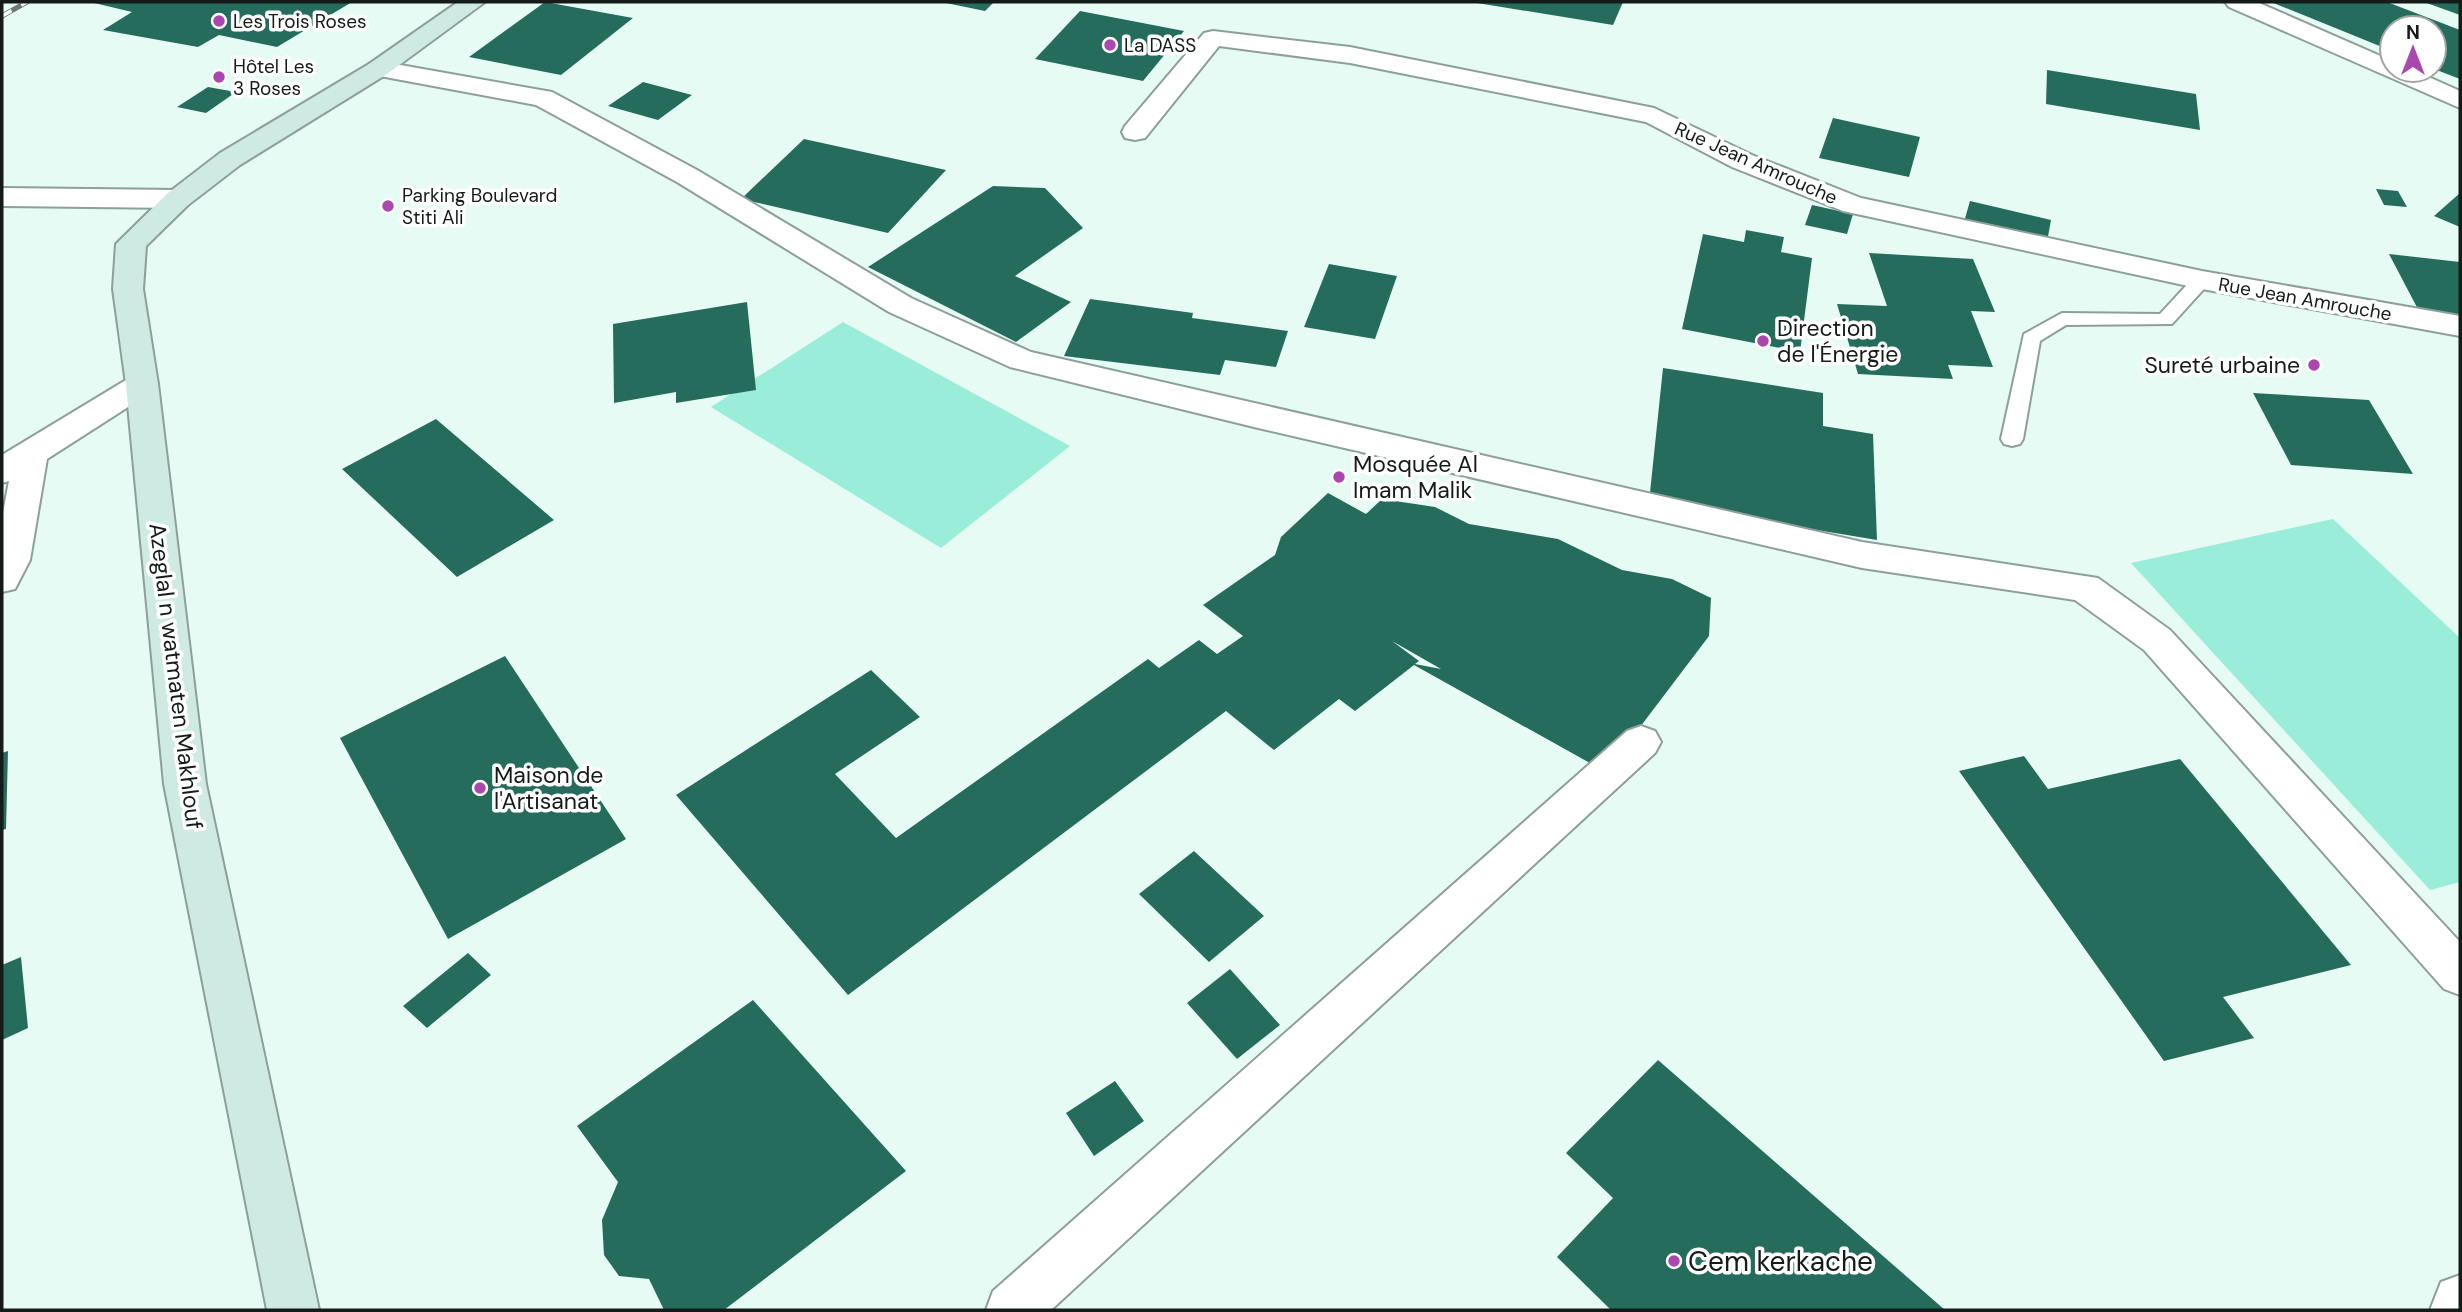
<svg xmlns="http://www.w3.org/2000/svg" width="2462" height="1312" viewBox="0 0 2462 1312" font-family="'DM Sans',sans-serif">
<rect width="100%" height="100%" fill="#e7fbf5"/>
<path fill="#9aedd8" d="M843,322L1070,446L941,548L711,407Z
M2333,519L2460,638V882L2430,890L2131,563Z"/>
<path fill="#266c5d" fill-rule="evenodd" d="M90,2H352L277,47L219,35L198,47L103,30L132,12Z
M545,2L633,18L561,75L469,57Z
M941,2H994L985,11Z
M1471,2H1623L1613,25Z
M2271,2H2387L2460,30V79L2434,69V28H2392V51Z
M2424,2H2460V15Z
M1080,11L1184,31L1143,81L1035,59Z
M2047,70L2196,94L2200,130L2046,104Z
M643,82L692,95L658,120L608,106Z
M208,87L236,92L206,113L177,107Z
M1833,118L1920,137L1909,177L1819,158Z
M804,139L946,170L888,233L741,199Z
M993,186L1045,188L1083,228L1015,276L1071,302L1016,342L868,267Z
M2376,189L2398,191L2407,207L2384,205Z
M2460,193V227L2434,216Z
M1970,201L2051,220L2047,242L1964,222Z
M1812,205L1853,214L1847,234L1805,225Z
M1746,230L1784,237L1781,252L1812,258L1800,352L1682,329L1703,234L1744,242Z
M1869,253L1973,259L1995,312L1971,311L1993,367L1948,365L1953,379L1858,374L1837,304L1887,306Z
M2389,254L2460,262V319L2421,315Z
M1329,264L1397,276L1375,339L1304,327Z
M1090,299L1193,313L1192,318L1288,331L1276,367L1225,360L1220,375L1064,356Z
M747,302L756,390L676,403V392L614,403L613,324Z
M1663,368L1823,393V426L1873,434L1877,540L1649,502Z
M2253,393L2369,400L2413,474L2291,465Z
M436,419L554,520L457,577L342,469Z
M1328,493L1366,514L1382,499L1435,507L1469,524L1558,539L1622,570L1672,579L1711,598L1709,636L1606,772L1414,665L1355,711L1339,699L1274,750L1226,711L848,995L676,795L871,670L920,717L835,774L896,838L1148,659L1159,668L1199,640L1217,654L1243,636L1203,605L1275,555L1281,537ZM1392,641L1441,669L1415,664L1419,661Z
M505,656L626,839L448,939L340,738Z
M8,751L6,829L2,830V753Z
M2024,756L2048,789L2180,759L2351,965L2223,997L2254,1038L2164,1061L1959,771Z
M1194,851L1264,916L1209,962L1139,894Z
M468,953L491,975L427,1028L403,1006Z
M21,957L28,1028L2,1040V965Z
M1230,969L1280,1025L1237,1059L1187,1003Z
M753,1000L906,1171L724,1310H664L649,1279L619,1276L604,1255L602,1220L618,1182L577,1126Z
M1658,1060L1945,1310H1611L1557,1257L1613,1198L1566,1153Z
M1115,1081L1144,1121L1094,1156L1066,1113Z"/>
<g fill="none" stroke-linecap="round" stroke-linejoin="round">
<g stroke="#8d9f9a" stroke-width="4">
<path id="service" d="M2202,274L2212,280L2172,324L2066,325L2040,341L2023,439L2020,444L2012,446L2004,444L2001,439L2024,334L2062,313L2160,314L2195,276Z"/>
</g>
<g stroke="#8d9f9a" stroke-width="4">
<path id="minor" d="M2225,2H2257L2392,61V70H2413L2460,91V108L2229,7Z
M1213,31L1350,47L1654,108L1752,155L1861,198L2202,271L2460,316V336L2202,289L1843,211L1732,167L1646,122L1350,63L1219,46L1145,138L1135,140L1125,138L1122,132L1125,126L1204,33Z
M378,61L552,92L697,170L911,298L1031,352L1862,542L2098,578L2170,630L2460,942V995L2444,989L2144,650L2075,600L1862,568L1254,427L1010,367L889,312L677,182L536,105L369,74L365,69L369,64Z
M2,188L178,190L188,193L192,199L188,205L178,208L2,206Z
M142,374L153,377L158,384L153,391L47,459L30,560L15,589L2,592V518L9,481L2,483V455L131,377Z
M1641,726L1655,731L1661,742L1655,753L1051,1310H986L993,1291L1627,731Z
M2460,1275V1310H2430L2441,1282Z"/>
</g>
<g stroke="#8d9f9a" stroke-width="4">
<path id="secondary" d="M458,2H485L387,74L240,165L188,205L146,246L143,289L158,384L206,784L319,1310H267L164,784L126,384L113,289L116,244L168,193L220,153L369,64Z"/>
</g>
<use href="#service" fill="#fff" fill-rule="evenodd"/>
<use href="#minor" fill="#fff" fill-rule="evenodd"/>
<use href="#secondary" fill="#cfe9e3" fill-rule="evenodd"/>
<g stroke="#6c7875" stroke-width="5">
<path id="rail" d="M2,16L27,2"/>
</g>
<use href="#rail" stroke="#fff" stroke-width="3.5" stroke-dasharray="11" stroke-linecap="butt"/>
</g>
<g fill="#ab48ae" stroke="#fff" stroke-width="2.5">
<circle cx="219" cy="21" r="7"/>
<circle cx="1110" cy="45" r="7"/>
<circle cx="219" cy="77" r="7"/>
<circle cx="388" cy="206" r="7"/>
<circle cx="1763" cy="341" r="7"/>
<circle cx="2314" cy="365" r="7"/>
<circle cx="1339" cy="477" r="7"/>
<circle cx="480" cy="788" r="7"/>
<circle cx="1674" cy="1261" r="7"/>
</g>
<g text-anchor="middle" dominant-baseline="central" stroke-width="7" stroke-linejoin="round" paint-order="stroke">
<g font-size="19" fill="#141b19" stroke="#fff" text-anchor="start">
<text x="233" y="21">Les Trois Roses</text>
<text x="1124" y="45">La DASS</text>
<text x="233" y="66">Hôtel Les<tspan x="233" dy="22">3 Roses</tspan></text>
<text x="402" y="195">Parking Boulevard<tspan x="402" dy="22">Stiti Ali</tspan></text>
</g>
<g font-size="19" fill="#141b19" stroke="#fff">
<text transform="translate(1756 163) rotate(24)">Rue Jean Amrouche</text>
<text transform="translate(2305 299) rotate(10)">Rue Jean Amrouche</text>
</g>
<g font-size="23" fill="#141b19" stroke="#fff" text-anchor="start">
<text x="1777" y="328">Direction<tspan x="1777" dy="26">de l'Énergie</tspan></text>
<text x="2300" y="365" text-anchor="end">Sureté urbaine</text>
<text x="1353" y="464">Mosquée Al<tspan x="1353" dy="26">Imam Malik</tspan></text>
<text x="494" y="775">Maison de<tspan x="494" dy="26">l'Artisanat</tspan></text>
</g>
<g font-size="23" fill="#141b19" stroke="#fff">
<text transform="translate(176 676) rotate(83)">Azeglal n watmaten Makhlouf</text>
</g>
<g font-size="28" fill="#141b19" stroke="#fff" text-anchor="start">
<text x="1688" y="1261">Cem kerkache</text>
</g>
</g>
<rect width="2462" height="1312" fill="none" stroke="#141b19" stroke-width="7"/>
<g transform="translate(2413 49)"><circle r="33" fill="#ffffff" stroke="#a1a4a3" stroke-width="2"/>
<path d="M0-5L12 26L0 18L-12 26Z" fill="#ab48ae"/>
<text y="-10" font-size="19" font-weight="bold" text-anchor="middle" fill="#141b19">N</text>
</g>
</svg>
